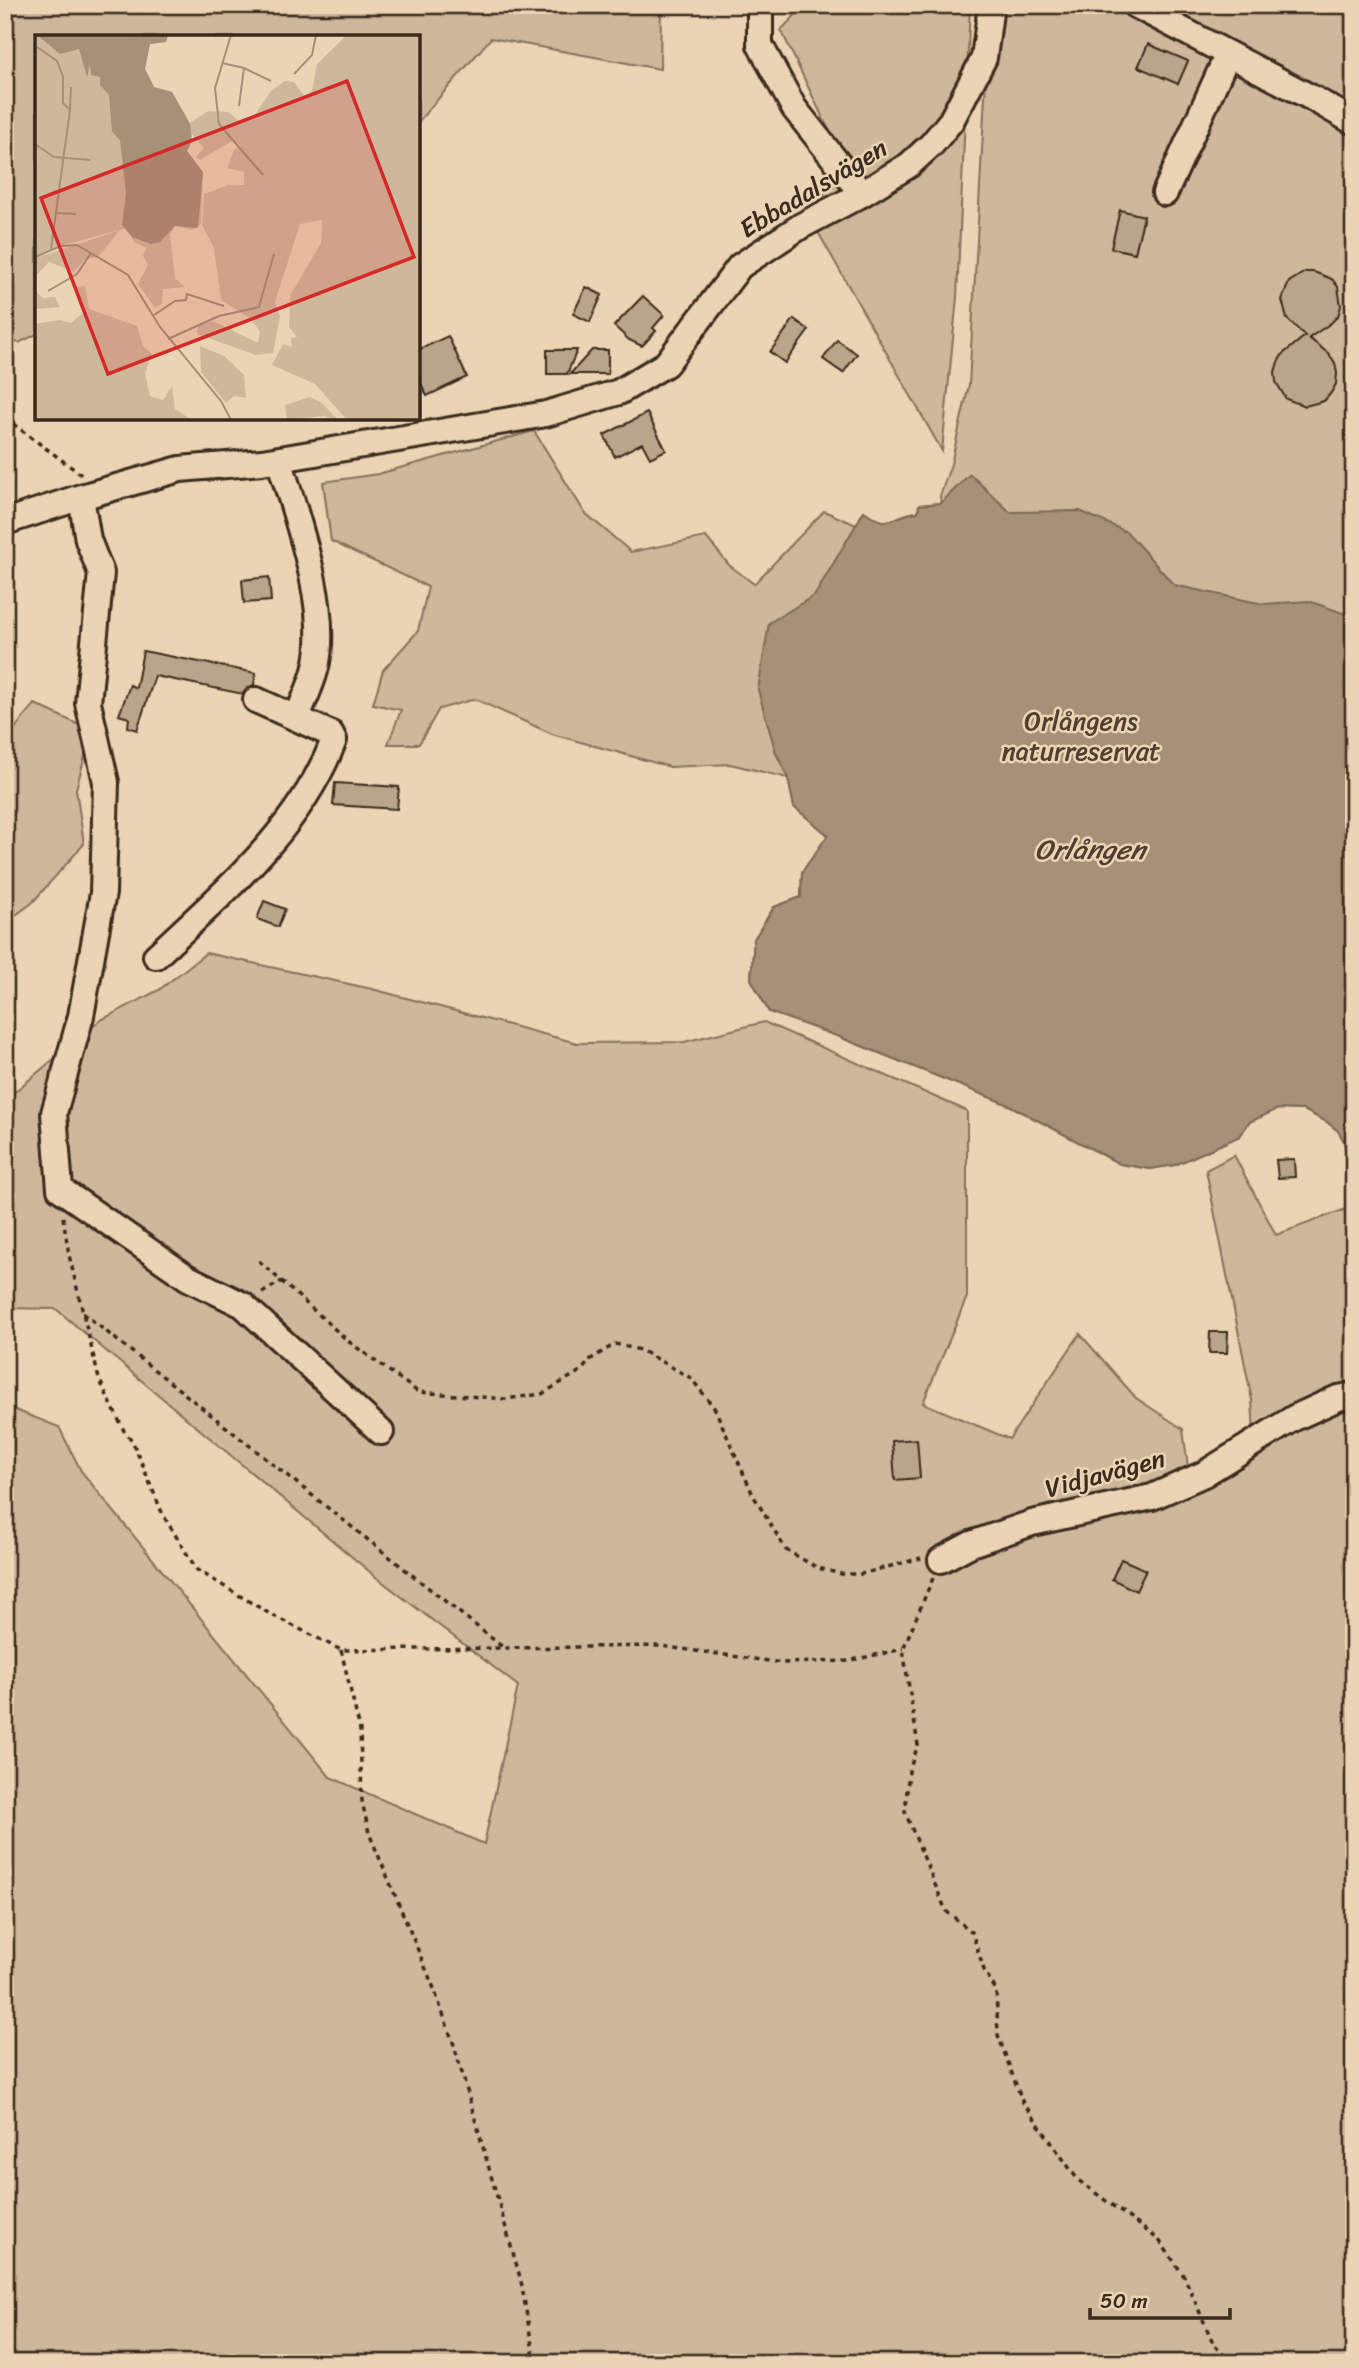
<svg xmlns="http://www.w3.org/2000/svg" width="1359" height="2368" viewBox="0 0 1359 2368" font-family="Sriracha,sans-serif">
<rect width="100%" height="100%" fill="#ead4b3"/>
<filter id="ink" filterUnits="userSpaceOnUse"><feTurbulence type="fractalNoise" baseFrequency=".0143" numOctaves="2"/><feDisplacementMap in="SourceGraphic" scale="14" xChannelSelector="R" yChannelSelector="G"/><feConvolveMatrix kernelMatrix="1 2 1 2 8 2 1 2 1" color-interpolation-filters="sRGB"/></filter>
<g filter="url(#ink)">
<path fill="#ceb89b" stroke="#84715c" stroke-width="2" d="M5,5H661L660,69L491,38L418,122V37H37V334L19,343L5,338Z
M805,5H970L957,297L942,451L818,232L833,139L781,30Z
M990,5H1354V1165L1348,1161L1344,1141L1338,1131L1327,1122L1304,1110L1278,1109L1249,1122L1240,1136L1175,1165L1150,1169L1120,1164L1009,1105L837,1036L769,1012L751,979L754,939L774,907L801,897L802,872L828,835L794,807L788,778L730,764L670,767L552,734L475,699L439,709L419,744H388L401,710L373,704L383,670L418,631L428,587L331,541L323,482L378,474L534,431L585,513L631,552L706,537L729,565L754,584L824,511L856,525L864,511C892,532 891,514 918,512L919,505L941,503L940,496L951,464L969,385Z
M35,704L92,731L76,789L84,844L32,903L5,923V740Z
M206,953L372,989L577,1043L684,1042L764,1022L967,1111V1297L923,1403L1009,1439L1080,1334L1136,1398L1183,1429L1191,1490L1255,1454L1252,1400L1206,1170L1234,1155L1276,1235L1354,1206V2363H5V1406L59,1427L81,1471L330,1777L484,1844L518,1686L376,1577L56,1309L5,1308V1100L99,1021L159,990Z"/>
<path fill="#a69178" stroke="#7b6854" stroke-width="2" d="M970,474L1010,512L1080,511L1127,532L1174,585L1263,604L1309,601L1354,617V1165L1348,1161L1344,1141L1338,1131L1327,1122L1304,1110L1278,1109L1249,1122L1240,1136L1175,1165L1150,1169L1120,1164L1009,1105L837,1036L769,1012L751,979L754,939L774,907L801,897L802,872L828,835L794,807L788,778L776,753L758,690L769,623L815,595L864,511C892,532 891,515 918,512L919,505L941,503Z"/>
<path fill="#b9a589" stroke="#3b2a1e" stroke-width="2" d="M1148,44L1188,61L1178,84L1138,67Z
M1120,210L1144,216L1135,253L1111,248Z
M1305,272H1314L1332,279L1338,287L1341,306L1338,316L1331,323L1309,338L1329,354L1335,363L1337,373L1336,384L1331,393L1324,401L1305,406L1286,399L1276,382L1275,372L1278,362L1283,354L1305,336L1287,319L1282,300L1289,282Z
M586,287L602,295L590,322L573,314Z
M643,296L664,315L653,328L656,331L642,346L629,340L614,326Z
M794,319L809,330L785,363L770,352Z
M448,336L467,377L427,396L418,377V350Z
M837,340L857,354L843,373L823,359Z
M547,350H577L567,374H547Z
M592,350H608V374H570Z
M647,413L666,450L650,458L642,443L615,457L604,435Z
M269,577L271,601L244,603L242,580Z
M143,651L256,673L254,685L247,688L243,694L155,676L137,730L128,727L129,718L119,715L130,685L136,688Z
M335,783L399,787L397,809L333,805Z
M264,901L285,909L278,927L257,919Z
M1294,1159L1295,1177L1278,1178L1276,1160Z
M1210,1332H1228L1227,1353H1209Z
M917,1439L920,1478L895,1480L892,1441Z
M1121,1559L1146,1570L1136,1591L1112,1579Z"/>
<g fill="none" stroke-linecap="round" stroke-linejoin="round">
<g stroke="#3b2a1e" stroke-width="30">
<path id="minor" d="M760,5V45L794,108L862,194
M1135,5L1314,99L1354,122
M1165,193L1228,54
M81,497L88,540L101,573L88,703L106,782L103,893L81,1016L54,1113L60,1189L188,1278L243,1305L381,1432
M5,522L81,497L180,469L262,462L546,414L619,392L666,364L740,266L801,226L862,194L909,165L932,144L951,121L984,58L991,5
M256,700L296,718
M156,956C224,892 300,829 334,740L331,734L296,718C304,701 312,684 316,667C330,608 296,517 279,459
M941,1560L971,1544L1032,1523L1152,1497L1204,1474L1294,1418L1338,1398L1354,1395"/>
</g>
<path stroke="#3b2a1e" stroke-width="3.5" stroke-dasharray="5 5" stroke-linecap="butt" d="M5,418L82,475
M63,1217L69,1255L99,1379L125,1433L132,1440L163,1515L197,1570L270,1614L341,1650L660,1646L783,1663L848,1661L903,1649
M259,1261L348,1341L418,1392L506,1399L542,1394L582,1370L591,1359L615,1344L640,1350L691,1378L715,1409L753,1495L786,1550L818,1568L841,1574H861L921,1558
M262,1293L282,1281
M83,1313L504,1648
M933,1578L903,1649L918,1745L909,1771L905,1812L946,1911L972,1932L984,1970L996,1990L998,2035L1022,2101L1078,2180L1159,2240L1184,2276L1214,2345L1232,2363
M341,1650L360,1730L362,1801L369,1833L433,1986L454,2045L521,2281L535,2363"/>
<use href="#minor" stroke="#ead4b3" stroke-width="24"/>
</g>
</g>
<g text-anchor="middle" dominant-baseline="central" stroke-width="5" stroke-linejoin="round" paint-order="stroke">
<g font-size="26" fill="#3b2a1e" stroke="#ead4b3">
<text transform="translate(813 188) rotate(-31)">Ebbadalsvägen</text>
<text transform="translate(1105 1473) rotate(-15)">Vidjavägen</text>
</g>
<g font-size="26" fill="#513f31" stroke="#ead4b3">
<text x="1081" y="721">Orlångens<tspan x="1081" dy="30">naturreservat</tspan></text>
</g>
<g font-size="28" font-style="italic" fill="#503f30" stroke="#ead4b3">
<text x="1090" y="849">Orlången</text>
</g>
</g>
<g transform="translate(35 35)">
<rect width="385" height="385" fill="#ead4b3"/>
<path d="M0,0H133L131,7L115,9L110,34L119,52L137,57L155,88L173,76L193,77L203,85L219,81L236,56L250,46L259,47L270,62L277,56L282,29L312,0H385V385H312L280,349L237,330L248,309L257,312L256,303L262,302L254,292L255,261L286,208L287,185L265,189L240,267L245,282L238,318L221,320L162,299L163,291L178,286L223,308L225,297L216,284L186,265L179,213L167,190L169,159L193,150H209V137L192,133L199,115L206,111L199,105L165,125L161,122L169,113L157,99L152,116L168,137L166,189L157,195L140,191L135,199L140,243L150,252L128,254L127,269L120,273L103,249L113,230L108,221L111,213L99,207L92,193L25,211L4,222L85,195L63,222L50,224L39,237L14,227L0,242ZM50,250L54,274L102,291L108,311L117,319L110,338L115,361L128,365L137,351L140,374L157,385H0V289L24,285L36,288L48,278L39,254ZM0,256L8,263L20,262L25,272L0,274ZM165,311L189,321L209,340L211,363L199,361L191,368L166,337ZM275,362L287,368L303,385L288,381L252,385L250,370Z" fill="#ceb89b"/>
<path d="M2,0H133L131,7L115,9L110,34L119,52L137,57L155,89L157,106L152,116L168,137L163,193L140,191L125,207L116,209L97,202L87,190L91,158L85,105L77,97L74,60L65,50V42L56,40L55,30L52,42L44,14L25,19Z" fill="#a69178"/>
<path fill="none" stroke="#a49077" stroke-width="2" d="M196,0L180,53L184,89L228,140M2,12L22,26L28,42V68L35,75L16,214M187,28L209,33L204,71M209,33L236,46M259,39L277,20L281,0M35,74L36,52M0,109L19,122L55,125M20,178L41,179M0,222L26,211L42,210L93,240L125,292L186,366L196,385M13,256L42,239L56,218M119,280L140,266L151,265L152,259L189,271M133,304L184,281L224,272L239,219"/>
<path fill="#d62828" fill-opacity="0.15" stroke="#d62828" stroke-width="3.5" d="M312,46L379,222L73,339L6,163Z"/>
<rect width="385" height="385" fill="none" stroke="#3b2a1e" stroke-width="3.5"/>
</g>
<rect width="1359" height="2368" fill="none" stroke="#ead4b3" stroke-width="28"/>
<rect x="14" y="14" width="1331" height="2340" fill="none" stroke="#3b2a1e" stroke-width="2.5" filter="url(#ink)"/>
<path d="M1090 2308v10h140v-10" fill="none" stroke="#3b2a1e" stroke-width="3.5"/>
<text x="1100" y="2308" font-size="21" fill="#3b2a1e" stroke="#ead4b3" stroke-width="5" paint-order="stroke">50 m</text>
</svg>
